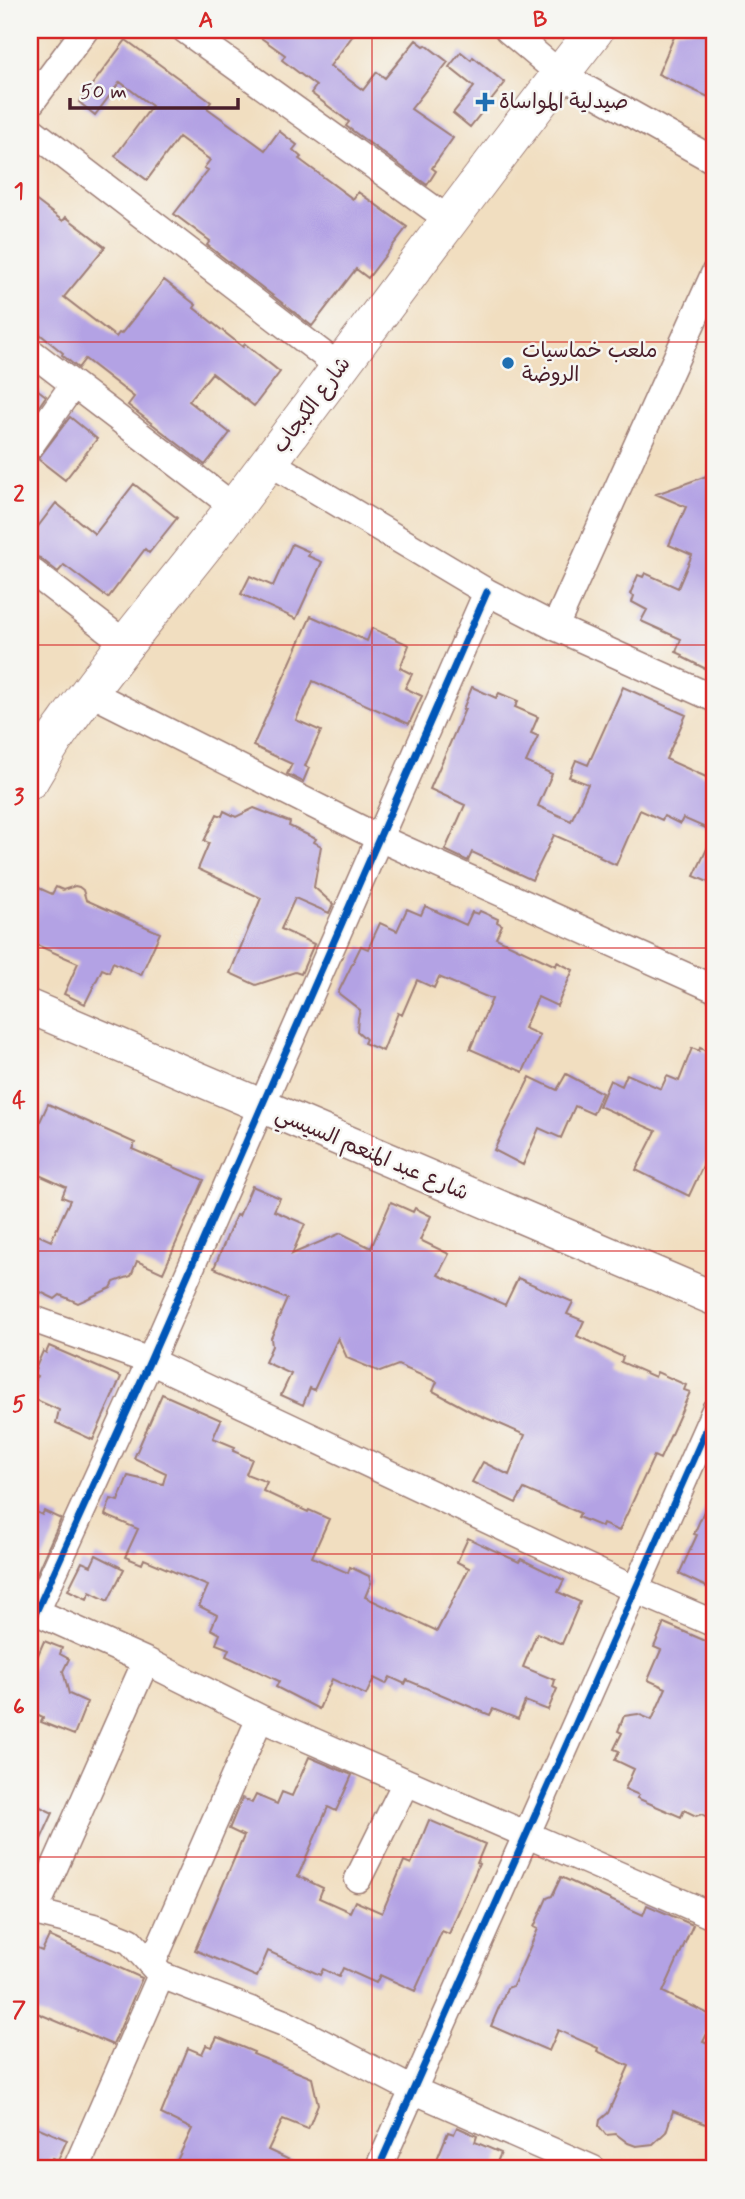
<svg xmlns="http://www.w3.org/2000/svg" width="745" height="2199" viewBox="0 0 745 2199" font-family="Mynerve,'Playpen Sans Arabic',sans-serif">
<rect width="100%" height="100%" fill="#f6f6f2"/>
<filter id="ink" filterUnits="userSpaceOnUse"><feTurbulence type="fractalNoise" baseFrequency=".0143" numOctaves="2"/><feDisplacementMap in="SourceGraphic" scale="14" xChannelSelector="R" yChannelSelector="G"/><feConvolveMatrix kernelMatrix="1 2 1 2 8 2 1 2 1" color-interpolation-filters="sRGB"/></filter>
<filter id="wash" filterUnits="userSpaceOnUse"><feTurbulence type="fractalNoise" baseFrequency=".00686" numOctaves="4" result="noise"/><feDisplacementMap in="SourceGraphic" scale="28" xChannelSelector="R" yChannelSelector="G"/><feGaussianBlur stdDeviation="1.57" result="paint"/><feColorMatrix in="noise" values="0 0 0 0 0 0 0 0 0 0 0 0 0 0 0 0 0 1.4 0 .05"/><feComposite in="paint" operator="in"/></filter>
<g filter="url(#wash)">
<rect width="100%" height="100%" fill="#f1dec0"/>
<g id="blocks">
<path fill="#b3a2e4" d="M250,30H357L330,66L363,90L377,72L385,78L416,40L424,46L426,45L448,62L411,109L453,138L432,168L436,171L427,185L346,126L349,122L311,93L316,86L282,60L285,55Z
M677,30H715V100L658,74Z
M126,40L211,102L207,108L265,150L279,131L297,145L293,150L301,157L299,159L353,199L358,192L407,227L368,278L356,269L312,326L207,245L210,241L174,214L208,170L204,168L210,160L179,137L147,180L115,156L152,106L120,82L95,115L79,102Z
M461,52L471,60L473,57L505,83L470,127L453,113L474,87L449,67Z
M30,196L63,221L66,217L105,247L64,297L116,337L119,333L121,334L164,280L196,305L194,308L243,347L245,344L280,372L254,406L212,373L189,401L230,433L205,465L128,405L134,397L85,359L78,368L62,355L63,353L30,326Z
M30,384L46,396L30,419Z
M70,417L97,439L65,480L38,459Z
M715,473V647L706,669L682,657L683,655L676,652L681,639L641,621L647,610L632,602L634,596L630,594L638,575L643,577L645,573L678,588L692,555L669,545L686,507L656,494Z
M134,484L177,518L149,553L145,549L108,598L64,565L58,572L40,558L30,555V537L56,503L95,534Z
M292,544L310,552L308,556L322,562L296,619L241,594L250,576L273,586Z
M311,616L367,641L372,628L409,645L400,668L412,674L405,688L422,696L409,724L313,681L296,720L321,731L305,766L309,768L303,782L287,774L292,764L253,746Z
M472,687L496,698L499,693L518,701L515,707L538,717L531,733L538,736L526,762L552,774L538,806L571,821L588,784L569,777L576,760L588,765L623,687L686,715L666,759L715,781V885L694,876L715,832L683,818L680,824L664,816L662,820L640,810L616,865L599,857L600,855L554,835L532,880L472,852L468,861L445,850L465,805L430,789L465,709H463Z
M254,808L290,822L289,826L316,839L314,842L321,846L314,887L333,904L329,913L295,898L281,929L314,944L301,974L295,972L256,985L230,973L261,898L198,869L209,843L204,841L217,814L222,816L224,811L236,817Z
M30,884L52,894L56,887L63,890L75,886L79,887L83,890L86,900L160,933L141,975L113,962L109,972L102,969L85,1004L64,994L78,963L30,942Z
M425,906L466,925L472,912L478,914L480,911L498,919L497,922L502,925L496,938L556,966L557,962L573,970L557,1006L538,997L524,1028L540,1035L523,1072L470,1049L492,999L439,977L434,988L417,980L402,1015L398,1013L383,1051L364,1043L366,1039L357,1031L358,1018L360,1010L338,993L361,946L368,949L380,923L397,931L407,909L421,915Z
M692,1048L699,1051L700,1048L715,1055V1140L689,1196L636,1170L656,1131L599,1106L610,1080L622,1086L627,1074L661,1089L667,1076L679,1081Z
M566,1074L602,1093L593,1114L575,1106L561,1138L539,1128L523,1165L494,1150L530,1077L557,1090Z
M48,1104L135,1143L132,1149L204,1180L163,1273L137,1261L131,1276L114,1282L111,1288L78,1303L60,1295L55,1299L30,1287V1236L36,1239L38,1235L51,1241L70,1200L62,1197L66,1187L30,1171V1125L37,1128Z
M252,1186L280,1198L274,1211L305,1224L292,1254L341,1233L371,1248L391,1202L413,1212L415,1208L431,1216L420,1240L449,1254L438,1275L505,1305L518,1278L573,1302L567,1314L584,1321L577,1336L623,1357L621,1362L655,1377L657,1372L686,1385L684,1390L690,1392L660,1459L654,1456L619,1531L603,1524L602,1527L578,1517L580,1513L524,1489L516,1503L472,1482L483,1462L509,1475L525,1435L470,1411L433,1391L437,1382L398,1365L380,1372L347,1358L338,1338L314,1390L310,1388L303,1405L281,1395L291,1374L265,1362L272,1346L271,1338L277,1325L276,1324L287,1299L214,1268L236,1215L239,1216Z
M49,1346L121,1377L93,1440L56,1423L59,1410L30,1397V1391L37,1376L33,1374L43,1351L46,1353Z
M162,1394L221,1420L213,1438L235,1447L233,1451L252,1459L246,1474L267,1482L263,1491L308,1512L309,1510L329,1519L312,1557L348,1573L350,1567L369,1576L371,1583L365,1597L437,1631L469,1568L457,1562L468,1538L519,1562L521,1559L564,1580L558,1592L580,1602L562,1644L537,1633L523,1667L555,1680L553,1687L557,1689L548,1710L525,1701L518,1719L493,1709L490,1715L407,1680L405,1684L390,1677L386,1684L374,1678L366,1695L332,1679L319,1709L276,1687L279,1681L226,1656L229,1649L216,1644L220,1634L211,1629L217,1615L199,1606L208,1586L144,1559L142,1564L125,1557L138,1529L105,1515L111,1499L118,1501L128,1476L163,1484L166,1473L134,1458Z
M715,1486V1591L679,1574L697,1535L694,1534Z
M30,1509L42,1515L44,1511L61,1519L30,1588Z
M96,1555L124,1569L108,1601L90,1592L87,1599L68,1590L82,1562L91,1566Z
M664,1623L715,1645V1821L702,1814L696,1816L684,1810L681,1817L637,1798L639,1795L625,1789L634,1769L615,1760L619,1751L614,1749L622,1733L618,1731L624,1716L638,1714L652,1720L666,1688L648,1680L661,1650L654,1647Z
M44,1641L62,1648L60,1654L69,1659L63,1671L69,1694L87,1702L74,1735L41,1722L43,1718L30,1712V1673Z
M309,1757L352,1775L336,1811L328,1807L298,1876L323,1888L319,1898L350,1912L355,1901L382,1913L404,1861L411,1864L429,1820L485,1844L477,1863L479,1864L449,1934L442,1931L415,1991L380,1975L376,1983L343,1968L339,1977L323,1969L320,1975L268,1951L257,1977L195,1950L244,1836L229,1829L242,1798L252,1803L256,1795L277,1804L282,1792L292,1796Z
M30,1802L53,1813L30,1863Z
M561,1877L643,1915L647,1905L693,1925L663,1992L715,2017L703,2042L715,2047V2123L710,2121L708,2125L673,2111L666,2132L653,2144L636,2146L628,2143L616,2134L606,2135L599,2126L600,2120L608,2113L629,2066L597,2051L598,2048L558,2030L549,2051L491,2026L507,1988L513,1986L538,1929L534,1927L547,1898L552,1896Z
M49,1936L142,1978L113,2045L30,2010V1946L42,1951Z
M217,2037L254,2052L253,2054L312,2078L318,2104L308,2129L283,2119L268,2150L309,2169H173L192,2129L161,2114L188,2048L202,2054L206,2045L212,2047Z
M30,2124L67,2140L58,2160L52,2158L47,2169H30Z
M457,2127L477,2136L475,2142L501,2153L494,2169H433L448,2132L454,2134Z"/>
</g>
</g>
<g filter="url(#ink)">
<use href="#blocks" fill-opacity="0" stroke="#9e7e76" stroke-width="2"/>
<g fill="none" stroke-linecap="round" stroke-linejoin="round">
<g stroke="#9e7e76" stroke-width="29">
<path id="minor" d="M185,30L449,220
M508,30L560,74L715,161
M30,104L85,30
M30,129L341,368
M30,351L234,507
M30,446L73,385
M269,462L487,592L555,627L715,699
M30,570L126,644
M555,627L715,272
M89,692L379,838L715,989
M30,1318L150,1361L636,1590L715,1624
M30,1609L146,1661L260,1718L715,1917
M36,1612L150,1361L487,592
M358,1879L406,1782
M30,1911L98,1928L130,1941L161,1975L284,2023L413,2090L593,2169
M34,1913L146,1661
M152,1964L260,1718
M76,2169L161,1975
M378,2169L715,1410"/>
</g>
<g stroke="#9e7e76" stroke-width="36">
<path id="tertiary" d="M30,1007L715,1299"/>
</g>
<g stroke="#9e7e76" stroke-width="39">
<path id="secondary" d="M30,780C41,762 51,743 64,726C120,646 185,573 243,496C361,340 475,183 595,30"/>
</g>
<use href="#minor" stroke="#fff" stroke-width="26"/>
<use href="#tertiary" stroke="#fff" stroke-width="33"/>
<use href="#secondary" stroke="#fff" stroke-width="37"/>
<g stroke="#f6f6f2" stroke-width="11">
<path id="cycleway" d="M36,1612L150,1361L487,592
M378,2169L715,1410"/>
</g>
<use href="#cycleway" stroke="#0057b8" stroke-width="7"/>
</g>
</g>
<path fill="none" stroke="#d62828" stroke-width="2" stroke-opacity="0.55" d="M372,30V2169M30,342H715M30,645H715M30,948H715M30,1251H715M30,1554H715M30,1857H715"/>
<g fill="#1f6fb2" stroke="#f6f6f2" stroke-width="2.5">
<path d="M481.5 91.5h7v7h7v7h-7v7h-7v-7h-7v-7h7z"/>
<circle cx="508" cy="363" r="7"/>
</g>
<g text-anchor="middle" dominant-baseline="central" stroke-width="5" stroke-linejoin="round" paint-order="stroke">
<g font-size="21" fill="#4a1f2b" stroke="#f6f6f2" text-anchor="start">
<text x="499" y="102">صيدلية المواساة</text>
<text x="522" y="351">ملعب خماسيات<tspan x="522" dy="24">الروضة</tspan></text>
</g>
<g font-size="21" fill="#4a1f2b" stroke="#f6f6f2">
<text transform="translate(312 405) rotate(-53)">شارع الكبجاب</text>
<text transform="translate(372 1154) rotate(23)">شارع عبد المنعم السيسي</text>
</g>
</g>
<rect width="745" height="2199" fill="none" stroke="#f6f6f2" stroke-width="77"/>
<path d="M70 98v10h168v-10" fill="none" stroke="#4a1f2b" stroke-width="3.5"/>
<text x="80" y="98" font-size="21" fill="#4a1f2b" stroke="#f6f6f2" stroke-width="5" paint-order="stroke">50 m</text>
<rect x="38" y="38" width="668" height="2122" fill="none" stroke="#d62828" stroke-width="2.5"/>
<g font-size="23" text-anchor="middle" font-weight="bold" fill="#d62828">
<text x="206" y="27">A</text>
<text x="540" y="27">B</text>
<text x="19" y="198">1</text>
<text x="19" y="501">2</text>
<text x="19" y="804">3</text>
<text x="19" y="1107">4</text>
<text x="19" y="1411">5</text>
<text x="19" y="1714">6</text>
<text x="19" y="2017">7</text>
</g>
</svg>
